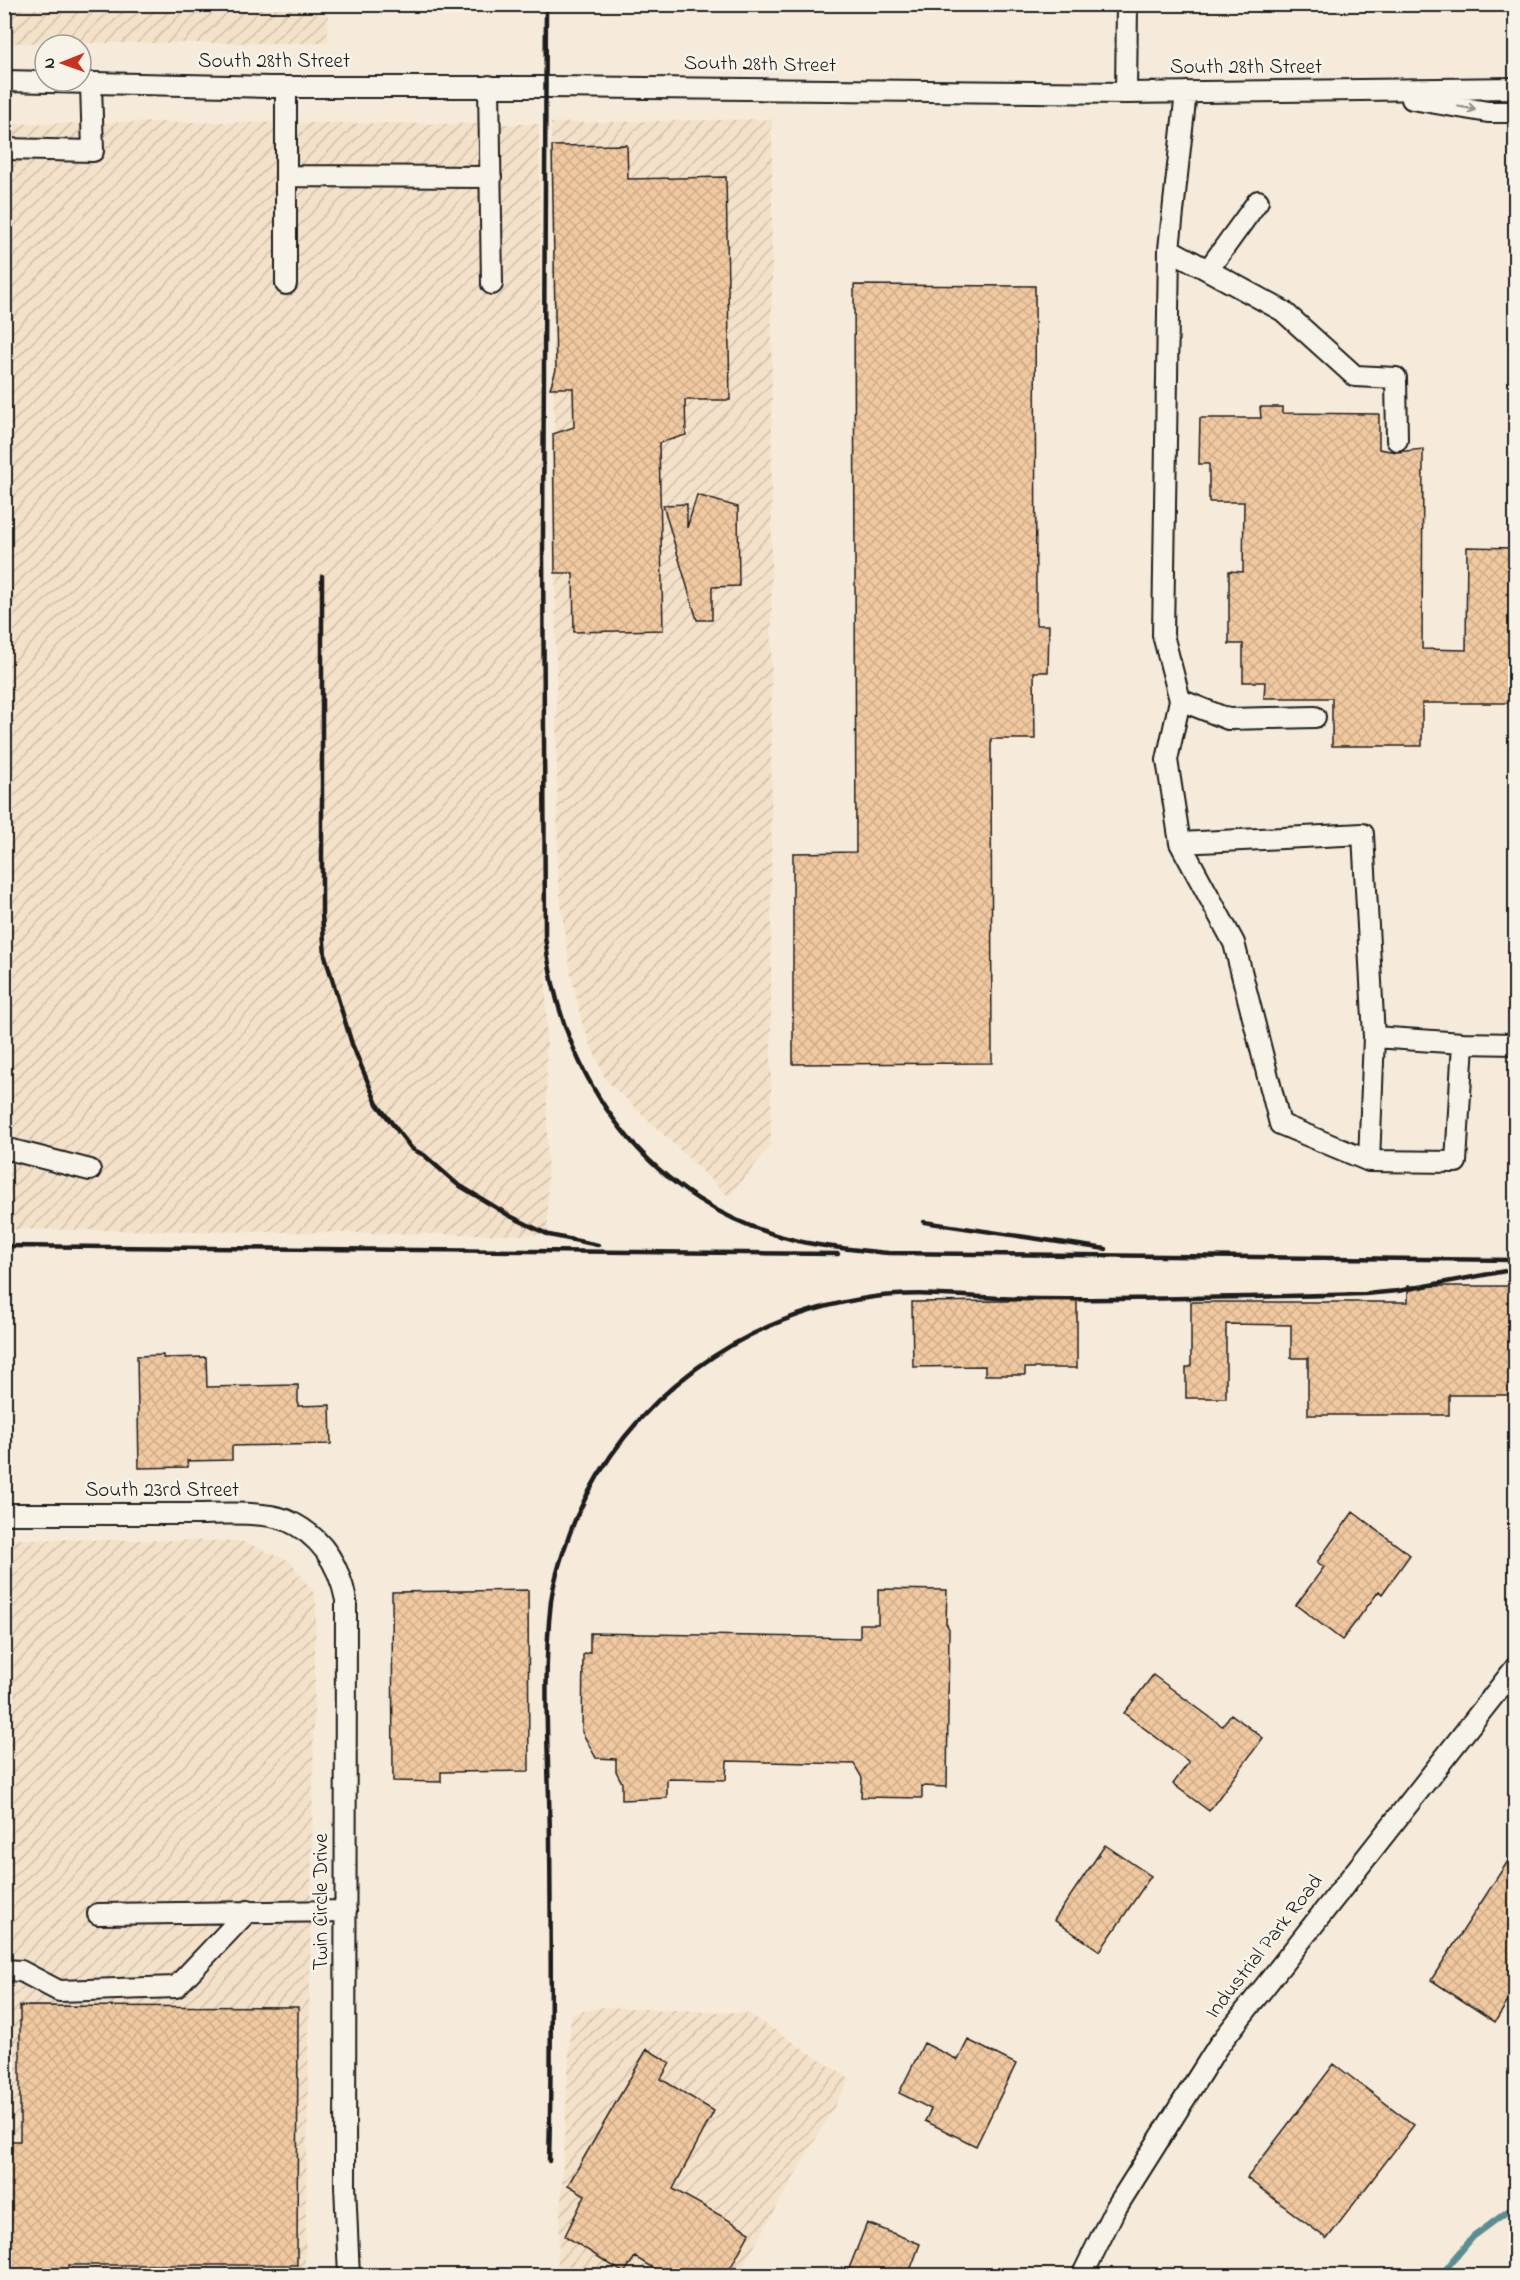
<svg xmlns="http://www.w3.org/2000/svg" width="1520" height="2280" viewBox="0 0 1520 2280" font-family="'Indie Flower',sans-serif">
<defs>
<pattern id="industrial-furrows" width="10" height="10" patternUnits="userSpaceOnUse" patternTransform="scale(1.5)"><rect width="10" height="10" fill="#f4e1c9"/><path d="M-1 1l2-2M0 10L10 0M9 11l2-2" fill="none" stroke="#d1c0ac"/></pattern>
<pattern id="building-cross-hatch" width="8" height="8" patternUnits="userSpaceOnUse" patternTransform="scale(1.5)"><rect width="8" height="8" fill="#f1c9a1"/><path d="M0 0l8 8M0 8l8-8" fill="none" stroke="#ceac8a"/></pattern>
</defs>
<rect width="100%" height="100%" fill="#f6ebda"/>
<filter id="ink" filterUnits="userSpaceOnUse"><feTurbulence type="fractalNoise" baseFrequency=".0167" numOctaves="2"/><feDisplacementMap in="SourceGraphic" scale="12" xChannelSelector="R" yChannelSelector="G"/><feConvolveMatrix kernelMatrix="1 2 1 2 8 2 1 2 1" color-interpolation-filters="sRGB"/></filter>
<g filter="url(#ink)">
<path fill="url(#industrial-furrows)" d="M5,4L328,5V43H5Z
M772,119L771,1145L729,1197L605,1079L582,1023L569,964L558,880L551,123Z
M159,122L539,124L548,1235L5,1229L4,124Z
M5,1539L241,1541L290,1561L316,1596L305,2275L5,2276Z
M603,2007L748,2013L850,2079L738,2275L557,2276L571,2014Z"/>
<g fill="none" stroke-linecap="round" stroke-linejoin="round">
<path stroke="#5c8d92" stroke-width="6" d="M1440,2276L1473,2237L1516,2205"/>
</g>
<path fill="url(#building-cross-hatch)" stroke="#1c1c1c" stroke-width="1.5" d="M627,145L628,179L726,177L730,400H685L686,435L659,443L663,630L574,632L573,573H555L553,434L574,427L573,388H550L556,370L552,146Z
M854,285L1035,286L1036,625H1049L1048,672H1034L1035,739H991L992,1063L793,1064V853L856,852Z
M1260,407H1282V413L1379,414V449L1397,452L1423,449L1422,649L1466,650L1467,547L1515,548V703H1422V746H1332V698H1264L1265,682H1243V644H1229V571L1243,572L1244,502H1209V464H1199L1200,418H1261Z
M697,495L738,507L739,586L712,587V620H697L663,505L687,504V528Z
M1408,1286H1515V1395H1449V1415H1308V1358H1291V1325L1226,1324V1398H1186V1367H1191V1302H1408Z
M1077,1300V1368H1025V1375H985V1366L913,1367L912,1302Z
M163,1355V1358L206,1357L207,1387L298,1385V1406L330,1405L331,1444L232,1446V1460L187,1461L188,1467L139,1468L137,1356Z
M1353,1512L1410,1555L1382,1594L1379,1591L1342,1640L1296,1605L1324,1567L1317,1562Z
M878,1589L947,1590L946,1623L949,1629L947,1787L922,1786V1798L861,1797L862,1778L854,1764L727,1761L726,1780L667,1779V1798L622,1800V1783L616,1771V1759L596,1758L582,1732L583,1655L590,1652V1633L860,1638V1624H878Z
M528,1590L529,1771L441,1772V1782L393,1781L392,1592Z
M1153,1675L1222,1726L1231,1714L1263,1738L1209,1811L1173,1784L1189,1762L1124,1713Z
M1105,1845L1151,1876L1100,1951L1054,1920Z
M1515,1850V1990L1495,2022L1431,1980Z
M20,2006L298,2007L297,2265H69V2276H4V2141H20Z
M968,2040L1016,2064L976,2146L925,2121L931,2109L899,2093L924,2043L958,2060Z
M647,2049L670,2063L661,2079L714,2111L673,2189L750,2232L726,2276H666L635,2257L624,2273L565,2236L585,2195L568,2185Z
M1334,2064L1414,2125L1327,2239L1247,2178Z
M867,2223L920,2244L908,2276H846Z"/>
<g fill="none" stroke-linecap="round" stroke-linejoin="round">
<g stroke="#1c1c1c" stroke-width="24">
<path id="minor" d="M4,81L270,87H547L1126,93L1516,88
M489,86L492,284
M1186,92L1169,249L1163,635L1180,700L1228,719L1315,717
M1126,93L1127,4
M1412,99L1488,112H1516
M4,149L93,151L91,84
M286,176L491,177
M1169,249L1283,311L1355,376L1396,378L1397,440
M1208,270L1258,201
M286,284V87
M1180,700L1167,760L1180,843L1234,943L1280,1124L1369,1161L1456,1162L1463,1043L1516,1044
M1180,843L1363,834L1374,1037L1369,1161
M1374,1037L1463,1043
M4,1148L90,1170
M4,1514C68,1514 132,1514 196,1514C221,1514 263,1511 286,1520C321,1535 339,1565 346,1600L345,2185L349,2276
M98,1914L346,1911
M4,1970L21,1971L59,1991L176,1987L248,1911
M1082,2276L1114,2211L1218,2046L1516,1667"/>
</g>
<use href="#minor" stroke="#f7f3e8" stroke-width="20"/>
<path stroke="#1c1c1c" stroke-width="4.5" d="M546,4L543,538L545,936C560,1081 651,1207 798,1241C828,1248 859,1250 889,1253L1516,1260
M322,576V914L325,956L352,1044L377,1104L412,1149L424,1155L457,1184L510,1216L549,1235L598,1245
M924,1222L1106,1249
M4,1246L838,1254
M549,2161C552,2053 551,1946 550,1839C549,1759 542,1680 551,1601C555,1574 565,1545 575,1520C629,1397 742,1315 874,1297C928,1290 981,1299 1035,1299C1145,1300 1255,1297 1365,1294L1398,1291L1516,1269"/>
</g>
<defs><path id="oneway-shaft" d="M-6 0H5M1.5-3L5.5 0L1.5 3" fill="none" stroke-width="1.6" stroke-linecap="round" stroke-linejoin="round" transform="scale(1.5)"/></defs>
<use stroke="#94928c" href="#oneway-shaft" transform="translate(1467 108) rotate(10)"/>
</g>
<g text-anchor="middle" dominant-baseline="central" stroke-width="5" stroke-linejoin="round" paint-order="stroke">
<g font-size="21" fill="#1c1c1c" stroke="#f7f3e8">
<text x="274" y="62">South 28th Street</text>
<text transform="translate(760 65) rotate(1)">South 28th Street</text>
<text x="1246" y="68">South 28th Street</text>
<text x="162" y="1491">South 23rd Street</text>
<text transform="translate(322 1902) rotate(-90)">Twin Circle Drive</text>
<text transform="translate(1265 1947) rotate(-52)">Industrial Park Road</text>
</g>
</g>
<rect width="1520" height="2280" fill="none" stroke="#f7f3e8" stroke-width="24"/>
<rect x="12" y="12" width="1496" height="2256" fill="none" stroke="#1c1c1c" stroke-width="2" filter="url(#ink)"/>
<g transform="translate(63 63) rotate(269)"><circle r="28" fill="#f7f3e8" stroke="#9f9d96" stroke-width="1.5"/>
<path d="M0-4.5L10 22L0 15L-10 22Z" fill="#c8321e"/>
<text y="-9" font-size="16" font-weight="bold" text-anchor="middle" fill="#1c1c1c">N</text>
</g>
</svg>
